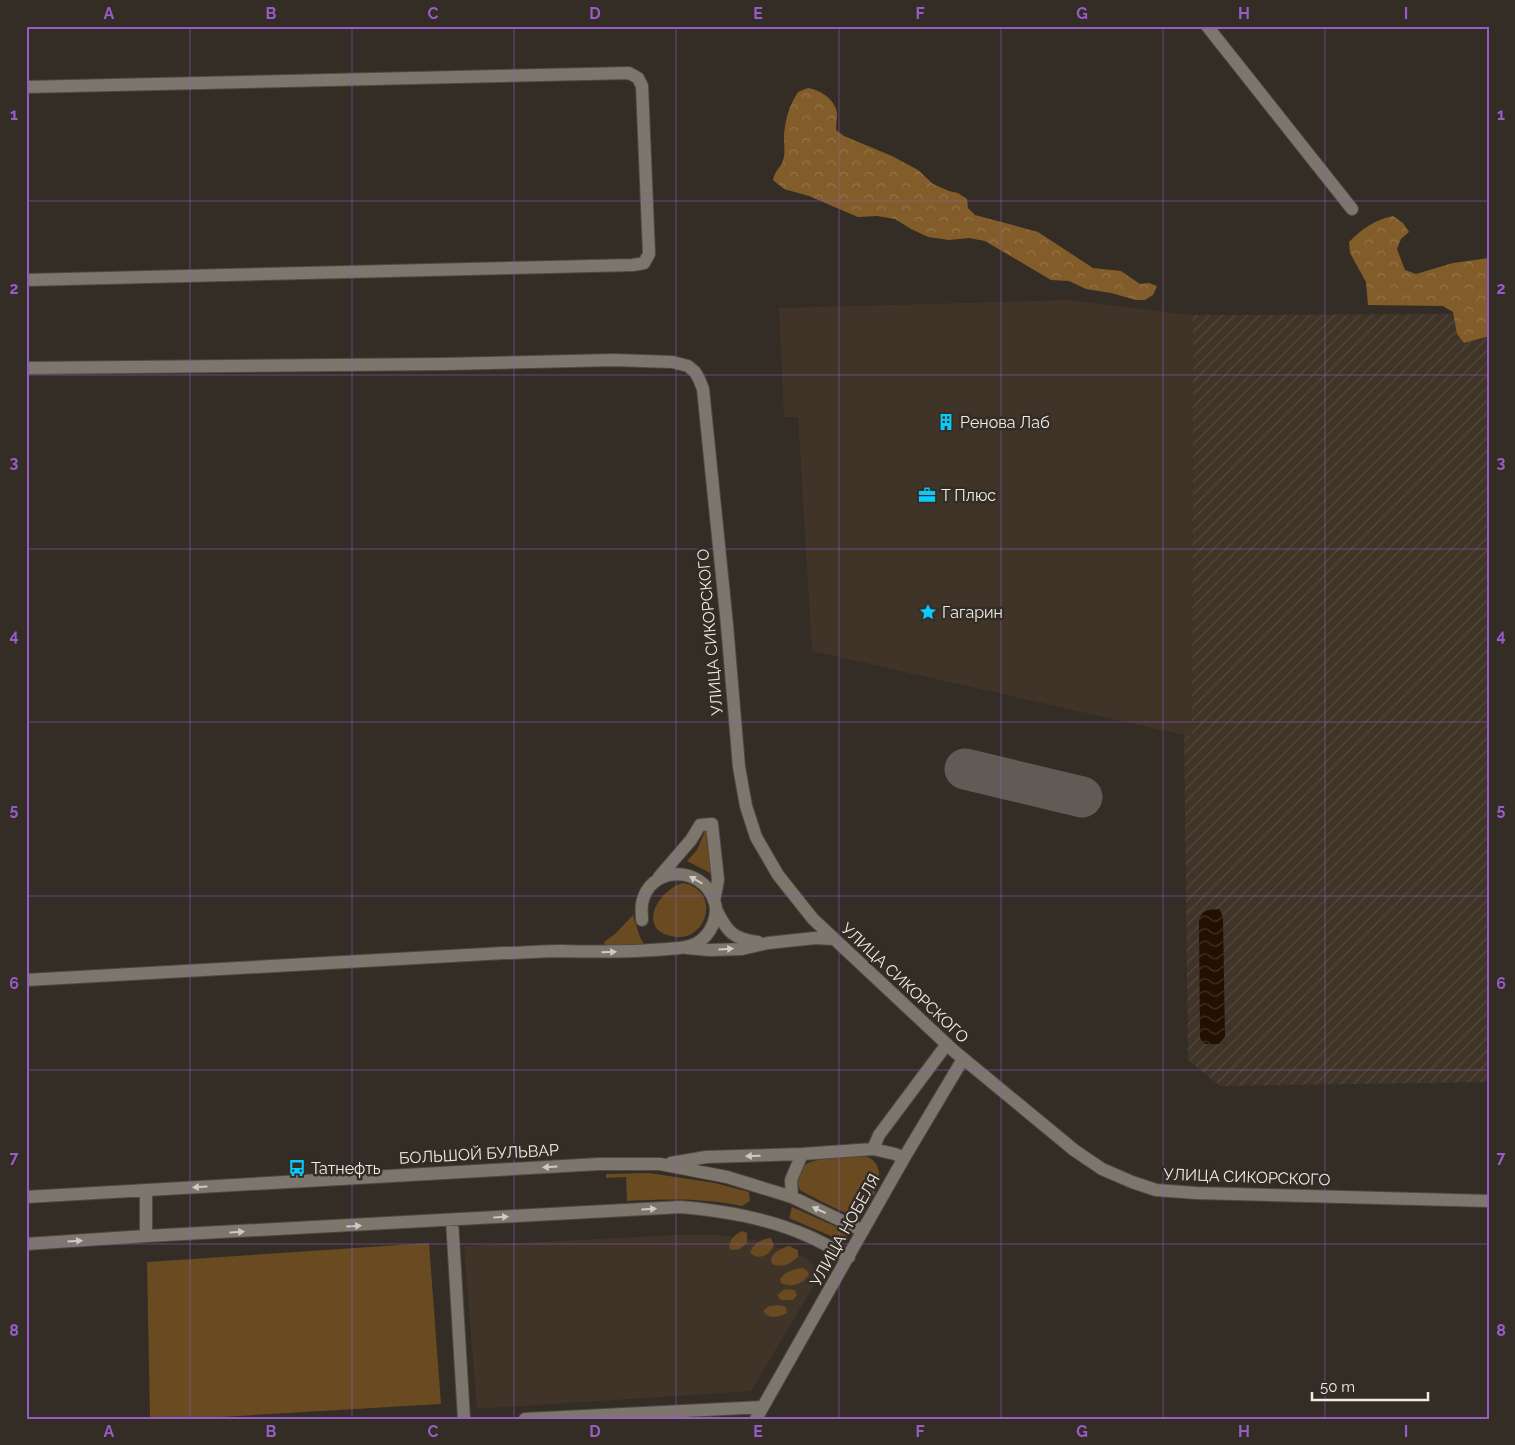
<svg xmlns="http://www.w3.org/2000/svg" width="1515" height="1445" viewBox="0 0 1515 1445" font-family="Raleway,sans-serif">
<defs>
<pattern id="industrial-furrows" width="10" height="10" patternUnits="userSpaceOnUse" patternTransform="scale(1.25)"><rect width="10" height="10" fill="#3f3427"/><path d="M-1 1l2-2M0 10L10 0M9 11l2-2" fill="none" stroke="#52483c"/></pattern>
<pattern id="forest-crowns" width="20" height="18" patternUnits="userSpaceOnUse" patternTransform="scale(1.25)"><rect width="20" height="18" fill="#825d2a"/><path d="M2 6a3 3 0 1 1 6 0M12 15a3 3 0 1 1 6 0" fill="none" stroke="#947449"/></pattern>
<pattern id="water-waves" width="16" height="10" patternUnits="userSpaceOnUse" patternTransform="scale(1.25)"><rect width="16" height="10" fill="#221000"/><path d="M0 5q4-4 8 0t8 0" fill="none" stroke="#423325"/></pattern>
</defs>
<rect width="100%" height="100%" fill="#332d25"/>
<path fill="#3f3427" d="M1068,300L1193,315L1192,737L812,651L798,417H784L779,308Z
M671,1235H721L755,1240L803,1256L812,1263L818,1273L817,1280L751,1391L477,1409L464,1246Z"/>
<path fill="url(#industrial-furrows)" d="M1489,314V1082L1220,1086L1188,1060L1184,735L1192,736L1193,315Z"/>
<path fill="#694a21" d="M705,831L711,834L712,874L687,861L697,850Z
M683,883C724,891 705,946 671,936C666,935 661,933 657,929C644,913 666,887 683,883Z
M633,915L640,937L645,946H605L604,942L615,934Z
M863,1156C896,1162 871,1214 852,1214C841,1213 812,1196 801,1191L797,1185C797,1178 798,1171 803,1166C814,1157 849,1157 863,1156Z
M649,1173L715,1183L749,1192L750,1201L742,1206C702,1198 668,1199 627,1201L626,1177L606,1178V1174Z
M792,1207L846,1231L848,1236L846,1240H840L789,1218Z
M742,1231L747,1233V1243L740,1249L731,1250L729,1247C730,1239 735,1234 742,1231Z
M771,1238L774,1245C770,1255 758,1262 750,1252C754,1243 762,1239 771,1238Z
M429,1243L441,1404L188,1419H150L147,1262Z
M789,1246L798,1250V1257C791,1264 781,1268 772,1264L771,1259C774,1252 781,1248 789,1246Z
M803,1268L807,1271L809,1274C804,1284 791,1288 781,1283L780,1279C786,1271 794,1269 803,1268Z
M785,1289L795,1290L797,1295L793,1300H781L777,1295Z
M778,1305L786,1307L787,1313C779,1317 769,1320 763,1311L769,1306Z"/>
<path fill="url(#forest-crowns)" d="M808,88C820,90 835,99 837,113C837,119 836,125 836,130L844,136L892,156L918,170L933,184L949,191L958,193L967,199L968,208L975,215L1038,232L1093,268L1121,271L1140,284L1149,283L1157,286L1153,295L1145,300H1136L1111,293L1086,289L1069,281L1051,280L985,241L969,238L949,240L928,237L911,229L895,219L877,216L858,217L809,196L784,189L773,180C775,169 783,167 784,156C785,150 784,143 784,136C785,120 789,106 798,92Z
M1393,216L1403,223L1409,232L1401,239L1397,249L1405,270L1416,274L1453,263L1489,258V336L1464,343L1457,334L1453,312L1443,306L1368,305L1366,282L1350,253L1349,242C1362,229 1374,220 1393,216Z"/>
<path fill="url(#water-waves)" d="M1219,909L1222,914L1223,919L1225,1037L1219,1044C1210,1044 1203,1047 1200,1037L1199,920C1203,909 1208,910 1219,909Z"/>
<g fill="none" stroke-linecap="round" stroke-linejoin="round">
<path stroke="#605b54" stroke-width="41" d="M965,769L1082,797"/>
<g stroke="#4e4942" stroke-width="14">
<path id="minor" d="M1207,26L1352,209
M26,87L629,73L638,78L642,86L649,254L644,263L633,265L26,280
M26,368L444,364L614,360L672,362L688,366L695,372L699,379L703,389L727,625L739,767L746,806L756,837L778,875L813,919L954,1051L1074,1150L1102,1169L1132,1182L1156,1190L1196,1193L1489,1201
M659,877L691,840L700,825L712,824L718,880L714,901
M716,909C727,932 733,939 758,942
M687,948L710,950L742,949L768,943L815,938L834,939
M26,980L504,953C523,953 542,951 561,951C597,952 632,952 668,949C678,948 689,948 697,943C711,935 720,915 714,900C701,864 648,866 642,904C641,909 642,915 642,920
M873,1149L879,1135L947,1044
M671,1163L706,1157L802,1154L873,1149L895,1154L904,1158
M146,1190V1236
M26,1197L599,1164H660L727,1177L792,1197L863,1231
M792,1197L791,1180L802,1154
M452,1220L464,1419
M26,1244L146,1236L681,1207C725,1211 767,1218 808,1236C822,1242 835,1250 849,1257
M525,1419L763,1407
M756,1419L904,1158L963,1059"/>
</g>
<use href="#minor" stroke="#7d766d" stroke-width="12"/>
</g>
<defs><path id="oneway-solid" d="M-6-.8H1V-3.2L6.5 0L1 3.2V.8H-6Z" transform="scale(1.25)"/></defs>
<g fill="#cec9c2">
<use href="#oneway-solid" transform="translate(696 880) rotate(-151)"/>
<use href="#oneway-solid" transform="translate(726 949) rotate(-3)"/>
<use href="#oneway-solid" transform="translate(609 952) rotate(-2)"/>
<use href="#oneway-solid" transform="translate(753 1156) rotate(178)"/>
<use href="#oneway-solid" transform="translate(550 1167) rotate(177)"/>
<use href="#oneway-solid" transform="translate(200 1187) rotate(177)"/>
<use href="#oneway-solid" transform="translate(649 1209) rotate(-3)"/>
<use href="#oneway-solid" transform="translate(819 1210) rotate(-155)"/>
<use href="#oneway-solid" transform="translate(501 1217) rotate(-4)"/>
<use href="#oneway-solid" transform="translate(354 1226) rotate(-3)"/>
<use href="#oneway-solid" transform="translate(237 1232) rotate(-3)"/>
<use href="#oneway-solid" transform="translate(75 1241) rotate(-4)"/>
</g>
<path fill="none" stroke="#985cc9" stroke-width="1" stroke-opacity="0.55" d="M190,26V1419M352,26V1419M514,26V1419M676,26V1419M839,26V1419M1001,26V1419M1163,26V1419M1325,26V1419M26,201H1489M26,375H1489M26,549H1489M26,722H1489M26,896H1489M26,1070H1489M26,1244H1489"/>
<defs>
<g id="building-bare" transform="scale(1.35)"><path d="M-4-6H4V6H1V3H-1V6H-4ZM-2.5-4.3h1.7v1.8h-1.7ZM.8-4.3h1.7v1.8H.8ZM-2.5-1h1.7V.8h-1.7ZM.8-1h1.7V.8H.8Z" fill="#0bcafa" stroke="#332d25" stroke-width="2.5" paint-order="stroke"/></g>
<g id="office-bare" transform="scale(1.35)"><path d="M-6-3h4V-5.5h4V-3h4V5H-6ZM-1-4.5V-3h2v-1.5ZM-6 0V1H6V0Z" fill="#0bcafa" stroke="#332d25" stroke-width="2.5" paint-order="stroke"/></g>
<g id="sight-bare" transform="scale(1.35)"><path d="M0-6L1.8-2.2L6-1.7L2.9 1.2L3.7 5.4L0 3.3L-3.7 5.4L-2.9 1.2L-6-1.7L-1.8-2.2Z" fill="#0bcafa" stroke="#332d25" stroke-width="2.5" paint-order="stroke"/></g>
<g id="bus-bare" transform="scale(1.35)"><path d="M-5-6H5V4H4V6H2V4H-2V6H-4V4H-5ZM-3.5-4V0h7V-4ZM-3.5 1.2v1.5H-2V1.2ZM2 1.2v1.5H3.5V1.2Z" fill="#0bcafa" stroke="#332d25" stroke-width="2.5" paint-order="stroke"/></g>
</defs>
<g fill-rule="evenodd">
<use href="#building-bare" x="946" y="422"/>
<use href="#office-bare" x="927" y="495"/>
<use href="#sight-bare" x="928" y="612"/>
<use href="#bus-bare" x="297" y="1168"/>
</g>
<g text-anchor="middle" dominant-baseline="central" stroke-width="5" stroke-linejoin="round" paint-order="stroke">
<g font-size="16" fill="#f0ece7" stroke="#332d25" text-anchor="start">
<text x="960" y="422">Ренова Лаб</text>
<text x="941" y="495">Т Плюс</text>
<text x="942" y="612">Гагарин</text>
<text x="311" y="1168">Татнефть</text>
</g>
<g font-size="16" fill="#f0ece7" stroke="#332d25">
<text transform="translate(710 632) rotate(-95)">УЛИЦА СИКОРСКОГО</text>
<text transform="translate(905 983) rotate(43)">УЛИЦА СИКОРСКОГО</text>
<text transform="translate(479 1154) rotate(-3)">БОЛЬШОЙ БУЛЬВАР</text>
<text transform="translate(1247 1177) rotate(2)">УЛИЦА СИКОРСКОГО</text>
<text transform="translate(845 1230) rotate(-61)">УЛИЦА НОБЕЛЯ</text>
</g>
</g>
<rect width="1515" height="1445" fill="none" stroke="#332d25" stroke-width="55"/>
<path d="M1312 1392v8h116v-8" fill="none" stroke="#f0ece7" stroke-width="2.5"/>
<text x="1320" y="1392" font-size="15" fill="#f0ece7" stroke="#332d25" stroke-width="4" paint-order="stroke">50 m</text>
<rect x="28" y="28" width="1460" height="1390" fill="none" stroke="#985cc9" stroke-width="2"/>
<g font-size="16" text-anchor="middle" font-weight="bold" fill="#985cc9">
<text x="109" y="19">A</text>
<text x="271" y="19">B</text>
<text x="433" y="19">C</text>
<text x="595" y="19">D</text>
<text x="758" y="19">E</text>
<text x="920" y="19">F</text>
<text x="1082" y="19">G</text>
<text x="1244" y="19">H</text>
<text x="1406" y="19">I</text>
<text x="14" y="120">1</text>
<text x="1501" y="120">1</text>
<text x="14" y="294">2</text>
<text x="1501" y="294">2</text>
<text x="14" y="468">3</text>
<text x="1501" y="468">3</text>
<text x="14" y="641">4</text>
<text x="1501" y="641">4</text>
<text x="14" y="815">5</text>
<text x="1501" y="815">5</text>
<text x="14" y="989">6</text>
<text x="1501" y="989">6</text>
<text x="14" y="1163">7</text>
<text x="1501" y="1163">7</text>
<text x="14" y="1336">8</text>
<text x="1501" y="1336">8</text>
<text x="109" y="1437">A</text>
<text x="271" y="1437">B</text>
<text x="433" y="1437">C</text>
<text x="595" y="1437">D</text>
<text x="758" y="1437">E</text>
<text x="920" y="1437">F</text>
<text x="1082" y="1437">G</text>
<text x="1244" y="1437">H</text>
<text x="1406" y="1437">I</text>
</g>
</svg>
